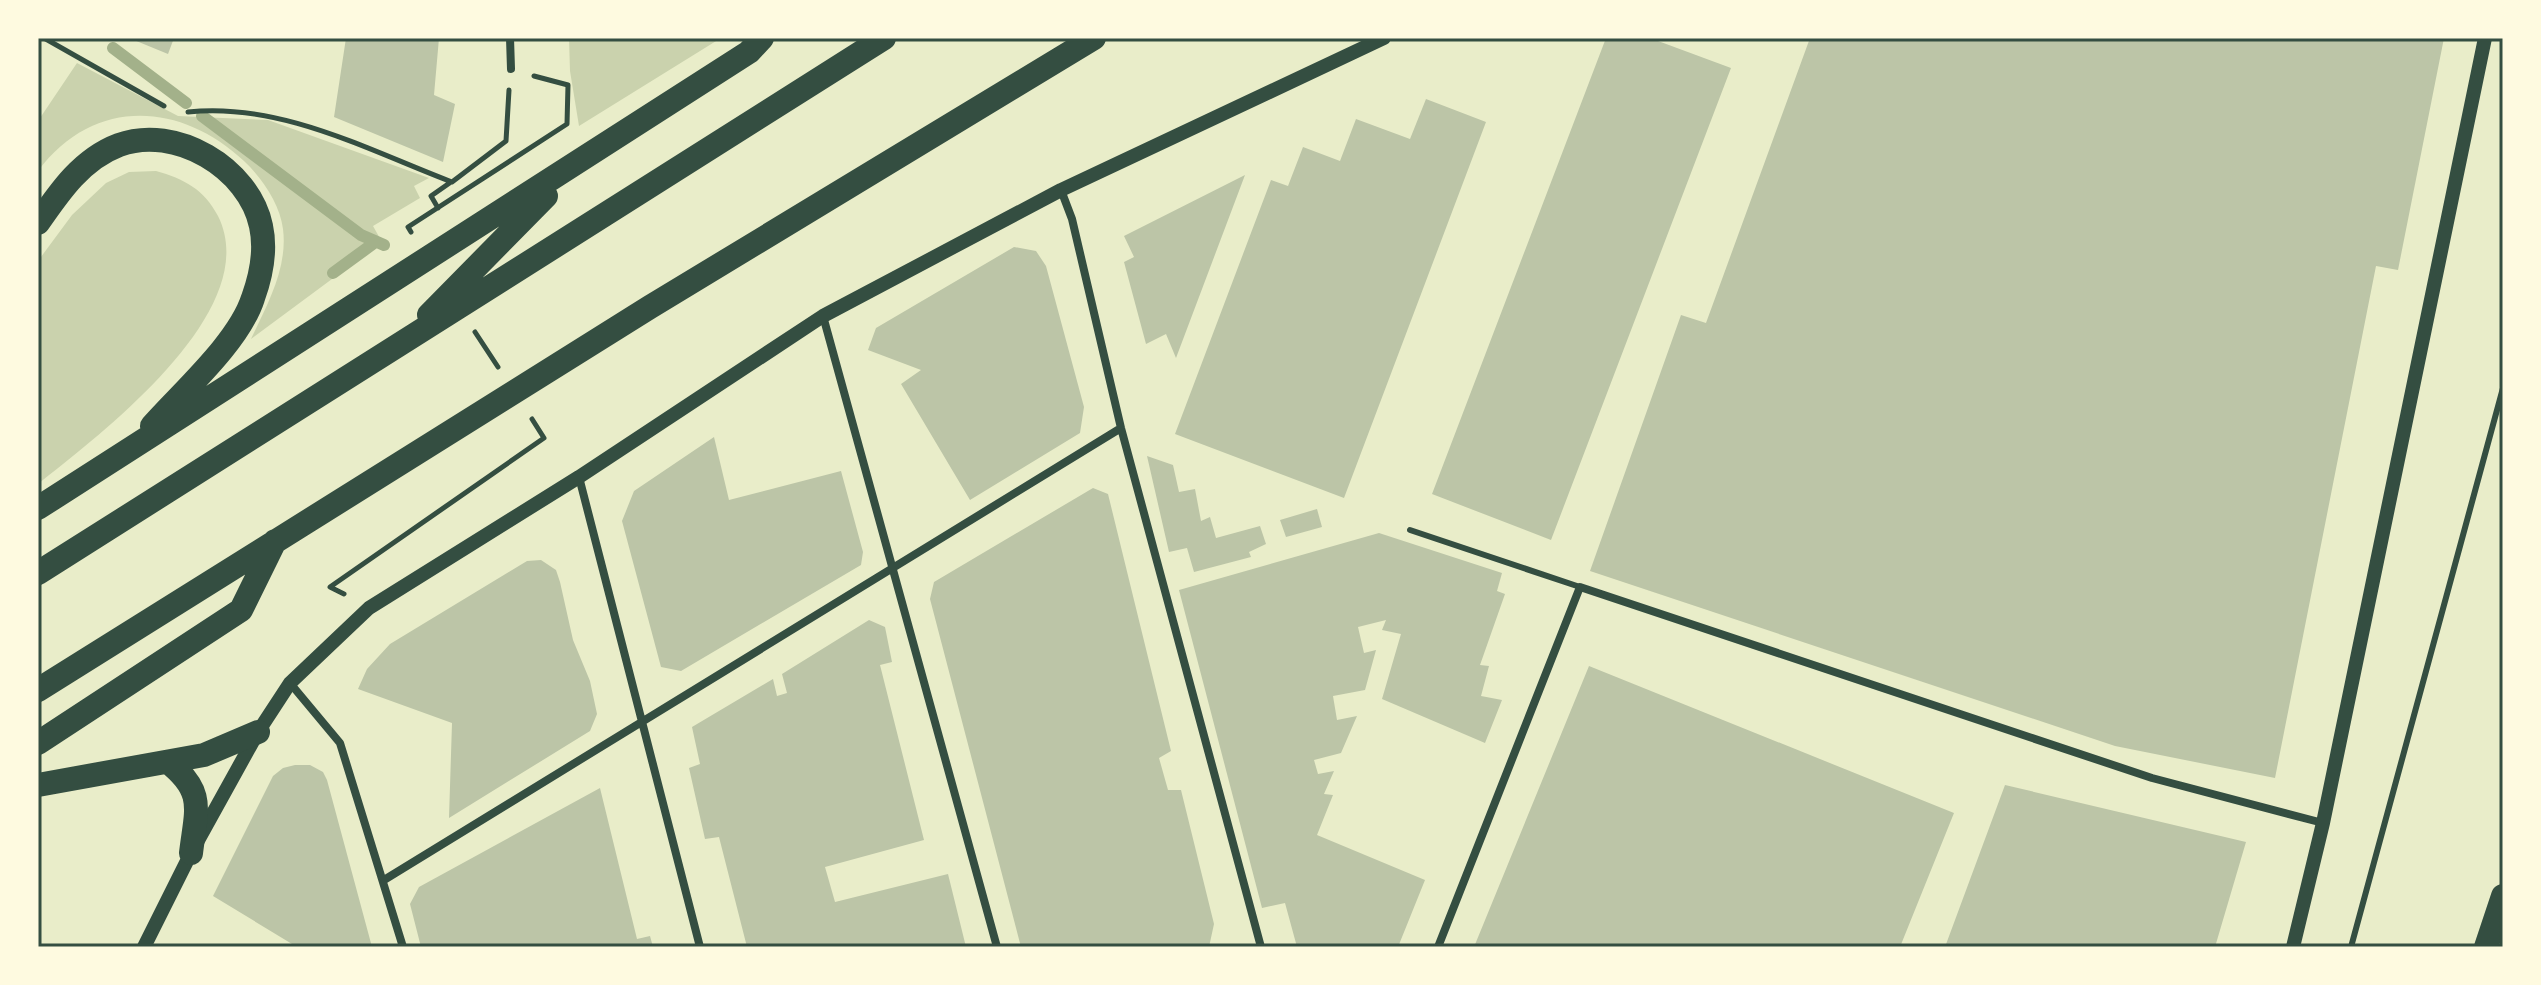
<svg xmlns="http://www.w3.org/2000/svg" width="2541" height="985" viewBox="0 0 2541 985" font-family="Arial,sans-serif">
<rect width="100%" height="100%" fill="#e9edc9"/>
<path fill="#cad2ad" d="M569,38H721L579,126L570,71Z
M77,63L178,116L268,120L429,178L414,186L420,198L373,226L382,242L251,339C267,305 288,268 283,229C280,204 262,178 244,161C180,101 93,97 38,171V121Z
M156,171C184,179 204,189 218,216C265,310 102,433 38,484V261L72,215L106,183L129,172Z"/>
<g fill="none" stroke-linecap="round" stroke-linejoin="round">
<path stroke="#a3b18a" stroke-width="12" d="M113,48L186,103
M202,116L361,235L384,245
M333,273L374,243"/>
</g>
<path fill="#bcc5a7" d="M129,38H174L168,54Z
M346,38H439L434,95L455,104L443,162L334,117Z
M1606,38H1650L1731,68L1551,540L1432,494Z
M1810,38H2444L2398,270L2376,266L2275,778L2115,746L1590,571L1681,315L1706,323Z
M1426,99L1486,122L1344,498L1175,434L1271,180L1288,186L1303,147L1340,161L1356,119L1410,139Z
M1245,175L1176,358L1166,334L1146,344L1124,262L1134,257L1124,236Z
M1014,247L1036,251L1046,266L1084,407L1080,433L970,500L901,384L921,370L868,350L876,328Z
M714,437L729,500L841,471L863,552L861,565L681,671L661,667L622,521L634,491Z
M1147,456L1173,465L1179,492L1195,489L1201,521L1210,517L1216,538L1260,526L1266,544L1249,552L1251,557L1194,572L1187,548L1169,552Z
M1093,488L1108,494L1171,751L1159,758L1168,790H1181L1214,924L1209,947H1021L930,599L934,582Z
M1317,509L1322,527L1286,537L1280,520Z
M1379,533L1502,573L1497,591L1505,594L1480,665L1489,666L1481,696L1502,700L1485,743L1382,699L1401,634L1382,630L1386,620L1358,627L1364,653L1376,650L1365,690L1333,696L1337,720L1357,716L1341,753L1314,760L1318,774L1334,771L1324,794L1333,795L1317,835L1425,880L1398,947H1297L1285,903L1262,908L1179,590Z
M541,560L556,570L560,582L573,640L590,681L597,714L590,731L449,818L452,723L358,689L367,669L390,644L527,561Z
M869,620L885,627L892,662L880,665L924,840L825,867L835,902L948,874L966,947H747L719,837L705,839L689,768L700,764L692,727L773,679L777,696L787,693L782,674Z
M1589,666L1954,813L1900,947H1474Z
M295,765H310L323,772L327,780L372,947H297L213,896L273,776L283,768Z
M2005,785L2246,842L2215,947H1945Z
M600,788L637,939L650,936L653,947H421L410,904L419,887Z"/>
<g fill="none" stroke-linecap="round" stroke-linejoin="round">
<path stroke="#344e41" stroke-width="5" d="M44,38L164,106
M188,112C280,102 368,150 452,182L506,141L509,90
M438,208L431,196L451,182
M411,232L408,227L567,124L568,85L534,76
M475,332L498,367
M344,594L330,587L544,438L532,419"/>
<path stroke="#344e41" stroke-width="6" d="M1410,530L1580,587
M2351,947L2503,388"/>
<path stroke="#344e41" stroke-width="8" d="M510,38L511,69
M1061,190L1072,219L1121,428L1261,947
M823,316L997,947
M579,477L700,947
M290,683L340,743L403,947
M384,880L1121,428
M1438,947L1580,587L2152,778L2323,823"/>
<path stroke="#344e41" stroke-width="14" d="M144,947L191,853L258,732L290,683L369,608L579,477L823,316L1061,190L1384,38
M2293,947L2323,823L2485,38"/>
<path stroke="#344e41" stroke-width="24" d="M38,223C60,191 82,159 119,145C175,124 249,168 261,226C266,249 261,276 253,298C239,342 183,391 152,426
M429,315L546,196
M38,508L749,52L762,38
M38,573L884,38
M38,690L650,307L1094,38
M38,743L241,610L275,541
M168,762C206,792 196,810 191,853
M38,785L204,755L258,732
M2486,947L2503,896"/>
</g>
<rect width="2541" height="985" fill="none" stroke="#fefae0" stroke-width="80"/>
<rect x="40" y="40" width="2461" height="905" fill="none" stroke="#344e41" stroke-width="3"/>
</svg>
